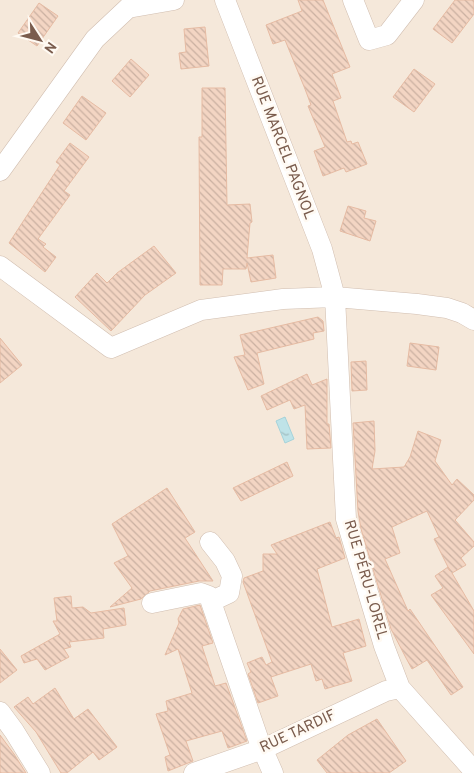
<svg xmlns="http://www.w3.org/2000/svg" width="474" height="773" viewBox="0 0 474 773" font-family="Overpass,sans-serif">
<defs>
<pattern id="water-ripples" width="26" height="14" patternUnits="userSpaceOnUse" patternTransform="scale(1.25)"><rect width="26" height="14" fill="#bfe3e8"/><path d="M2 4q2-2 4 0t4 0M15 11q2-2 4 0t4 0" fill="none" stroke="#a0bbbe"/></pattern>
<pattern id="building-back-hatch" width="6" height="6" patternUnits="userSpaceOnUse" patternTransform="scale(1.25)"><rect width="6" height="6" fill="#f3d5c3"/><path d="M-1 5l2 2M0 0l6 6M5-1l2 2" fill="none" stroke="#cab0a1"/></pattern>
</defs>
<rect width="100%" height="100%" fill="#fdf6ec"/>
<path fill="#f5e8da" d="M0,0H474V773H0Z"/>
<path fill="url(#water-ripples)" stroke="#a5d3da" d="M285,417L294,439L285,443L276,421Z"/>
<path fill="url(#building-back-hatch)" stroke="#e6bba3" d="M298,0H323L350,67L332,74L341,98L333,101L347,142L351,141L352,144L358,142L367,164L346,172L344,168L323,176L314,151L325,147L308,106L311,105L305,89L285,40L273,44L266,25L302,11Z
M455,0H474V14L452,43L433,29Z
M39,3L58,16L37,46L18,33Z
M205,27L209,66L181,69L179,53L186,52L184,29Z
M131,59L149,75L130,97L112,81Z
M414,69L435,84L414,112L393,97Z
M202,88H225L227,205L250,204L252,222L250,223L247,258L273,255L276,278L251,282L247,263L246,269H223L222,285H200L199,137H202Z
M82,96L106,113L86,140L63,123Z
M70,143L89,157L64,191L70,195L38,239L46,244L43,247L56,257L45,272L9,243L60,165L56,162Z
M348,206L366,211L364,218L376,221L370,241L340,231Z
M154,246L176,273L145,295L111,331L75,297L97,273L107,283L117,273Z
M318,317L323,321L324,331L313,333L314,339L257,353L264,384L248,390L234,357L245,355L240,335Z
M0,338L22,365L0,383Z
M410,343L439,347L436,370L407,366Z
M366,361L367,390L352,391L351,362Z
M307,374L312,385L327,379V424H329L331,448L307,449L305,405L294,409L290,400L267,410L261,396Z
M374,421L375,451L372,469L404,467L410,457L418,431L441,440L435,461L452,485L457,479L474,495V500L455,520L474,542V546L461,558L466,565L452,573L474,611V654L431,595L443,588L435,576L448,567L450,571L434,539L439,537L427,511L392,527L400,553L385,559L408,611L410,609L463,687L451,695L427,660L412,669L406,658L391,629L361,529L358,511L353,423Z
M287,462L293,476L241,501L233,488Z
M167,488L195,532L185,538L213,581H199L150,591L141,599L110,607L132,588L114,563L128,556L112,524Z
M330,522L336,538L339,537L345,558L317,569L332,627L359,619L366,646L343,653L352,681L325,689L322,679L316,681L311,664L271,677L278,696L258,703L248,674L251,672L247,663L262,657L266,665L272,662L243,582L244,578L263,571V554H277L271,545Z
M71,596L72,608L83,607L91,613L124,608L126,625L103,629L104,638L69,642L71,647L64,649L69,657L45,670L37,659L24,663L21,656L60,634L53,621H57L54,598Z
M200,605L213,643L202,646L215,686L226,683L247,741L228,748L222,731L186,741L193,761L168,771L165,757L170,755L156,714L168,711L166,701L192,693L178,649L165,655L179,623L178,619L183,609Z
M0,649L17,670L0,683Z
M55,688L74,719L88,709L117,747L99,760L93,752L67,773H61L36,732L14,707L28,697L33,704Z
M377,719L406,761L389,773H327L317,760L348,735Z
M0,735L14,754L26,773H0Z"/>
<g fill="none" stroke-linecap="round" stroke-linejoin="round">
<g stroke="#d1beb0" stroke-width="21">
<path id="minor" d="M225,0L322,249L335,297L346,519L384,646L400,688L474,771
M353,0L369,40L387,35L414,0
M0,171L95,39L128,8L174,0
M0,266L111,348L201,310L283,299L335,297L417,304L447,308L462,313L474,320
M210,542L225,561L232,576L229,593L212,601
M152,603L201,593L209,596L259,741L273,773
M0,712L14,731L40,773
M194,773L263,749L386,691L400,688"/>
</g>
<use href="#minor" stroke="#fff" stroke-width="20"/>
</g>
<g text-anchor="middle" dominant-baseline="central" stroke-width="5" stroke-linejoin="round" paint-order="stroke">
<g font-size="15" fill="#7a5c4d" stroke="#fffaf3">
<text transform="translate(282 148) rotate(69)">RUE MARCEL PAGNOL</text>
<text transform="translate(365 580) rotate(74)">RUE PÉRU-LOREL</text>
<text transform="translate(298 732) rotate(-25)">RUE TARDIF</text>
</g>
</g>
<g transform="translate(40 40) rotate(126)" stroke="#fffaf3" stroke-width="4" paint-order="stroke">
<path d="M0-4L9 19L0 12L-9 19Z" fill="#7a5c4d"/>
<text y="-8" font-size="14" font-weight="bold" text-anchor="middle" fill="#7a5c4d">N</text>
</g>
</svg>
